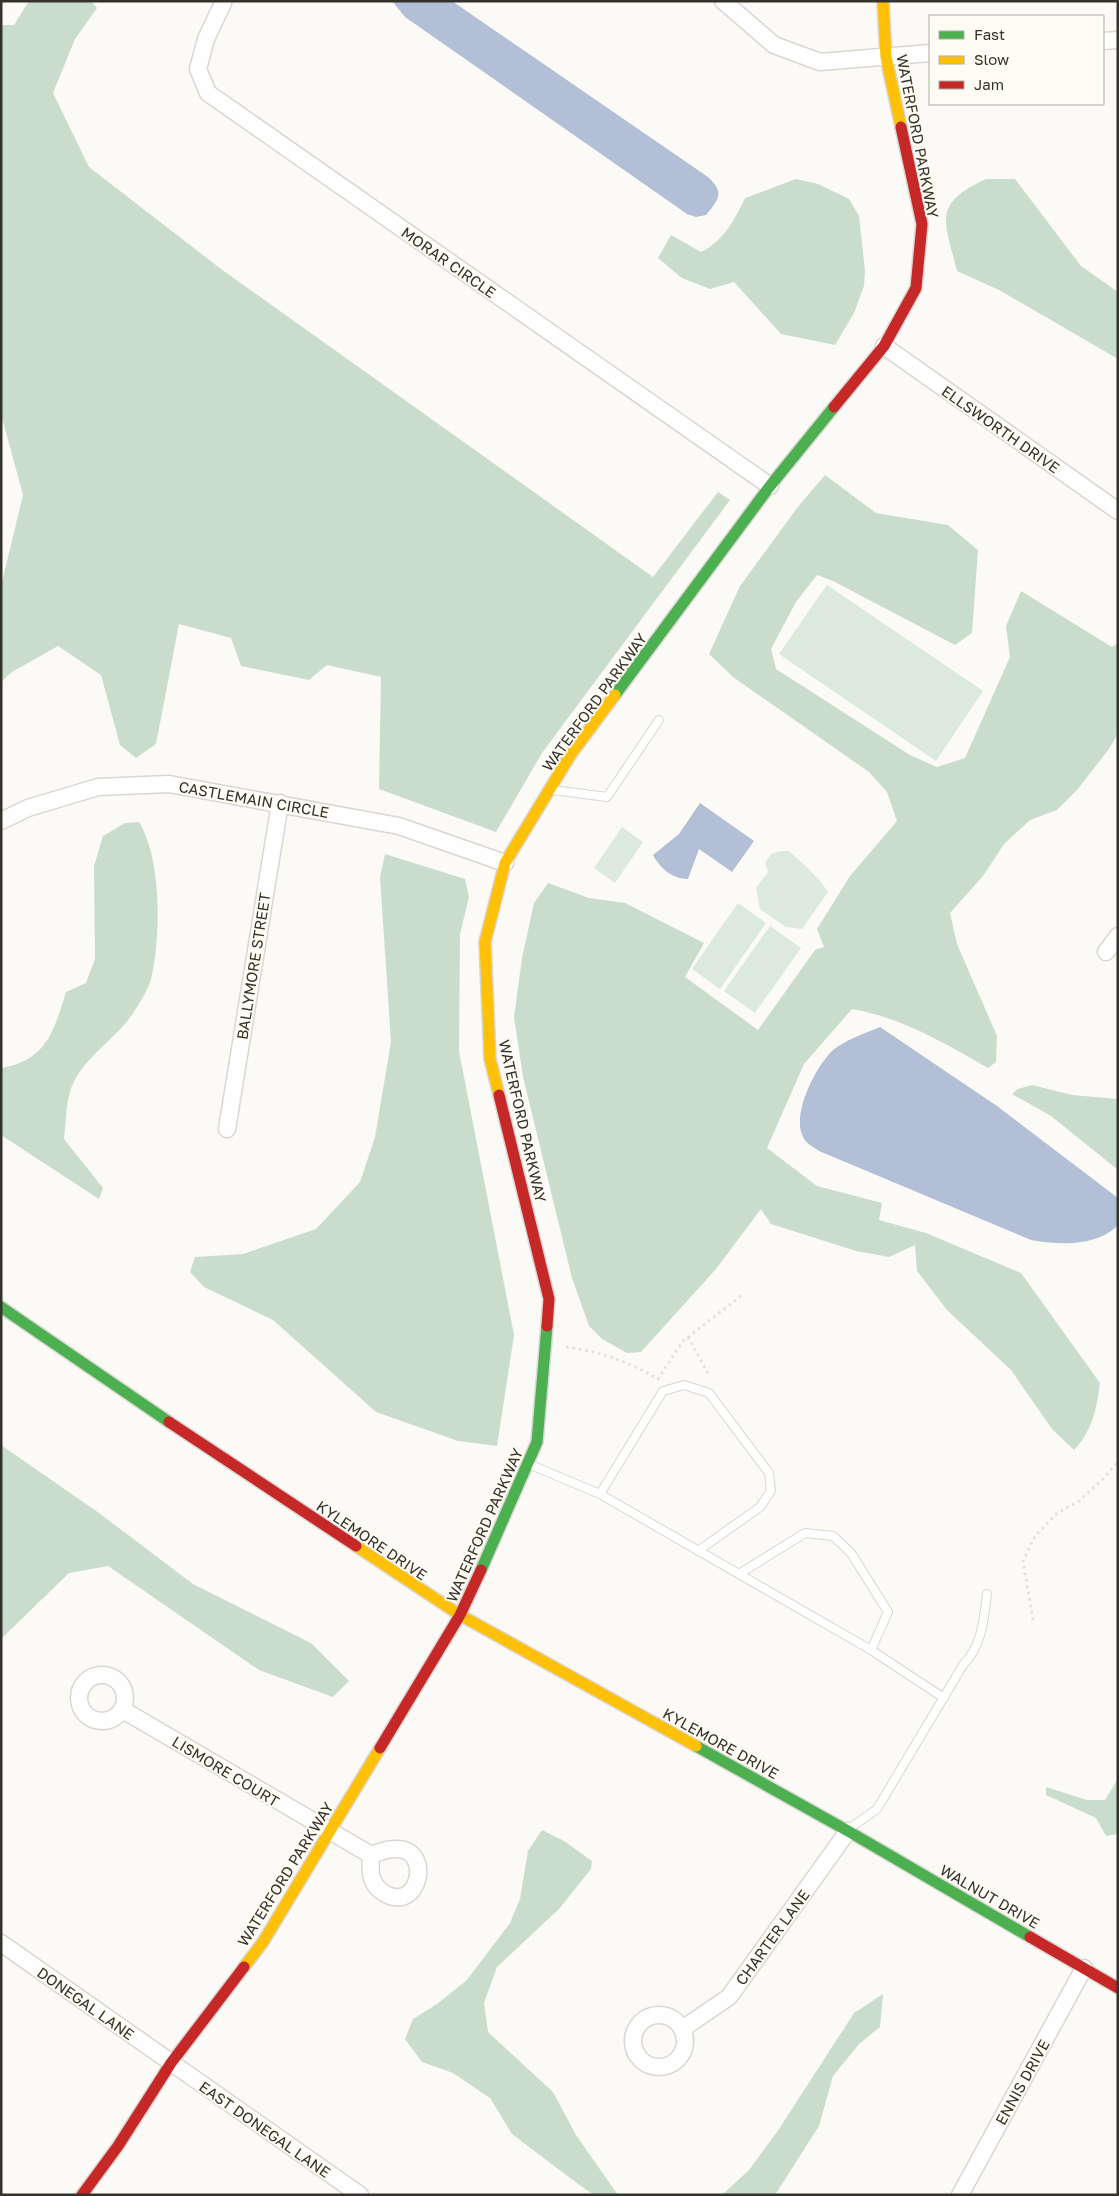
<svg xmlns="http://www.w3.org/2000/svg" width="1119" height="2196" viewBox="0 0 1119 2196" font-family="'Golos Text',sans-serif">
<rect width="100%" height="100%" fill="#fbfaf6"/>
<path fill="#dbeadd" d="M827,585L983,691L936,761L779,654Z
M622,827L643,842L615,883L594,868Z
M781,851H789C802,863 818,876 828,892L802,929L786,927L760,909L756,888L768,872L765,863L771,854Z
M738,903L766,923L720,989L692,969Z
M770,926L801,948L755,1013L724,991Z"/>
<path fill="#caddcd" d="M29,1H91L97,8L75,39L53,93L89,167L221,269L653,577L718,492L730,500L542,753L496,832L379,789L381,677L327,665L309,680L241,666L231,638L179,624L156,744L136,758L120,745L101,675L58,646L12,672L1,682V586L23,495L1,414V25H14Z
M796,179L818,184L849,199L859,216L865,270L864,286L854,313L835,345L781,334L734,282L710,289L682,278L658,258L671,235L701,252C723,242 735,219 745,198Z
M986,179H1015L1081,266L1118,292V359L1001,291L957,271C945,222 931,204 986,179Z
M825,475L876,513L948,525L978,550L972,633L955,645L833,581L817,575L796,602L771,649L776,669L910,755L937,767L965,758L1010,657L1006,626L1021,591L1112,647L1118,643V733L1109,749L1077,790L1057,810L1030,820L1004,844L983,876L950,913L957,944L997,1036L996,1062L988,1068C944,1043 903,1018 852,1009L804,1064L767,1148L817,1186L882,1203L879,1220L926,1233L1021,1273L1100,1383C1097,1407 1092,1432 1074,1450L1052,1429L1011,1370L947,1310L917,1271L915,1245L889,1257L856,1251L771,1224L761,1209L716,1269L641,1352L627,1353L602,1339L589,1326L572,1278L523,1077L514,1017L522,958L534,903L548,883L589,898L625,903L704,943L685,977L758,1030L815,950L824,947L817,929L850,876L897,821L887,792L869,772L733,677L709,654L740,586L797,508Z
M139,822C162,859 161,937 151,979C148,991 136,1009 129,1019C112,1041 83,1059 72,1086C66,1099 66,1124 64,1139L103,1188L99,1199L1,1135V1068C46,1061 54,1031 66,992L86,983L95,959L94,866L103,836L125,823Z
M385,854L465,879L469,897L460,934L459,1051L514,1335L497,1446L458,1441L376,1412L273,1320L204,1287L190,1272L195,1257L243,1254L316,1229L360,1182L375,1137L391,1042L380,877Z
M1032,1085L1072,1095L1118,1099V1170L1051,1116L1012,1094L1018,1089Z
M1,1445L99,1513L193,1584L311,1643L349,1681L333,1697L259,1670L108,1566L69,1573L1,1639Z
M1118,1779V1834L1106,1836L1096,1818L1046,1795V1787L1087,1800H1105Z
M542,1830L564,1841L592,1861L591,1869L559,1909L497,1967L484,2003L488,2032L553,2092L576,2135L618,2195H594L578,2184L512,2134L490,2098L453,2073L422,2062L405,2039L413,2019L437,2004L467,1980L510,1923L520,1899L528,1851Z
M883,1994L880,2027L859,2044L833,2076L819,2126L775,2195H722L749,2170L779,2129L854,2013Z"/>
<path fill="#b2bfd6" d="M392,1H452L708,177C725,193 719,199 706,215L696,217L687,214L405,17Z
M700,803L754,841L732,872L699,849L688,879C672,879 660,868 653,855L679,834Z
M880,1027L997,1106L1118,1198V1225C1097,1247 1058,1245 1031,1240L819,1151C815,1148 807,1144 804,1139C790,1116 815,1068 832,1051C846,1039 864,1034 880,1027Z"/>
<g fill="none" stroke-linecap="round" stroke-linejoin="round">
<g stroke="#dad7d2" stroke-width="10">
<path id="lane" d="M553,790L607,797L659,720
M531,1465L600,1494L871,1650L944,1698
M600,1494L663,1391L684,1385L709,1393L769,1473L771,1491L760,1507L698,1551
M739,1574L805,1533L833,1536L851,1553L888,1612L871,1650
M850,1828L877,1809L963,1665C982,1646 984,1619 987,1594"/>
</g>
<g stroke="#dad7d2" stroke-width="19">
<path id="street" d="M723,1L774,45L820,62L930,53
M223,3L206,39L198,69L208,93L770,486
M1103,41L1118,40
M884,346L1118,511
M1,821L28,808L98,787L169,784L399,826L505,863
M1106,952L1118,936
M227,1129L280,803
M79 1698a23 23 0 1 1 46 0a23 23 0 1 1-46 0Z
M123,1710L371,1855C378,1853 386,1849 394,1849C434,1846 420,1915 384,1893C369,1884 370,1870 371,1855
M1,1943L360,2195
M633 2041a26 26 0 1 1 52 0a26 26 0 1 1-52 0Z
M682,2029L729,1997L848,1831
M960,2195L1084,1968"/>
</g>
<g stroke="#dad7d2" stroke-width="14">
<path id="fast" d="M615,695L770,486L834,407
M1,1307L169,1422
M481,1570L537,1442L547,1326
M696,1746L848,1831L1030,1937"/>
</g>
<g stroke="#dad7d2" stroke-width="14">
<path id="slow" d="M883,1L886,57L901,127
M499,1095L490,1059L485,942L505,863L571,754L615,695
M356,1546L460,1615L696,1746
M244,1967L263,1942L380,1748"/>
</g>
<g stroke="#dad7d2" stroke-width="14">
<path id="jam" d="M834,407L884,346L916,288L922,224L901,127
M499,1095L549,1299L547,1326
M169,1422L356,1546
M380,1748L460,1615L481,1570
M1030,1937L1118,1988
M82,2195L118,2146L171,2063L244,1967"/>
</g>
<path stroke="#e2e1e0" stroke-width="3" stroke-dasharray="2.5 4" stroke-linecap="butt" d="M688,1337L710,1377
M566,1347C602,1352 627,1361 658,1379L683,1341L741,1296
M1033,1620L1023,1561L1035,1536L1057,1513L1079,1501L1103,1479L1118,1462"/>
<use href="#lane" stroke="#fefefe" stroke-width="8"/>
<use href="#street" stroke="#fefefe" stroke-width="16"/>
<use href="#fast" stroke="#4caf50" stroke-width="11"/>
<use href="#slow" stroke="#ffc107" stroke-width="11"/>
<use href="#jam" stroke="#c62828" stroke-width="11"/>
</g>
<g text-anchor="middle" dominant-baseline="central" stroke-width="4" stroke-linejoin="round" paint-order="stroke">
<g font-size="15" fill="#35322b" stroke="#fefbf3">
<text transform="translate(918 136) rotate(79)">WATERFORD PARKWAY</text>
<text transform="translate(449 262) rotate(35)">MORAR CIRCLE</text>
<text transform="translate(1001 429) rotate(35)">ELLSWORTH DRIVE</text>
<text transform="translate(594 702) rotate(-54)">WATERFORD PARKWAY</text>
<text transform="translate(254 799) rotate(10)">CASTLEMAIN CIRCLE</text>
<text transform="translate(253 966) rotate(-81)">BALLYMORE STREET</text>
<text transform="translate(523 1121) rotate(77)">WATERFORD PARKWAY</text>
<text transform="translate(484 1525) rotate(-66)">WATERFORD PARKWAY</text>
<text transform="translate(372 1540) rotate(34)">KYLEMORE DRIVE</text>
<text transform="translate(721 1743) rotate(29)">KYLEMORE DRIVE</text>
<text transform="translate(226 1771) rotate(31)">LISMORE COURT</text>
<text transform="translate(285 1874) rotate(-58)">WATERFORD PARKWAY</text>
<text transform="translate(990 1896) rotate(30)">WALNUT DRIVE</text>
<text transform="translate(772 1937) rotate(-54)">CHARTER LANE</text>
<text transform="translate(86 2003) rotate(35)">DONEGAL LANE</text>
<text transform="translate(1022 2082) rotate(-61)">ENNIS DRIVE</text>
<text transform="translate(265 2129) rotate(35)">EAST DONEGAL LANE</text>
</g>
</g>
<rect width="1119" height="2196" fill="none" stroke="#35322b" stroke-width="5"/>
<rect x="929" y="15" width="175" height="90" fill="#fefbf3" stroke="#aeaba3"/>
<rect x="939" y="31" width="25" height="8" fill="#4caf50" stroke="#aeaba3"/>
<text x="974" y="40" font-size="15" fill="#35322b">Fast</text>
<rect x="939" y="56" width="25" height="8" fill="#ffc107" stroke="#aeaba3"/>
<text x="974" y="65" font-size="15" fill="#35322b">Slow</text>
<rect x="939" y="81" width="25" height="8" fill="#c62828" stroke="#aeaba3"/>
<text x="974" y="90" font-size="15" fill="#35322b">Jam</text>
</svg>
